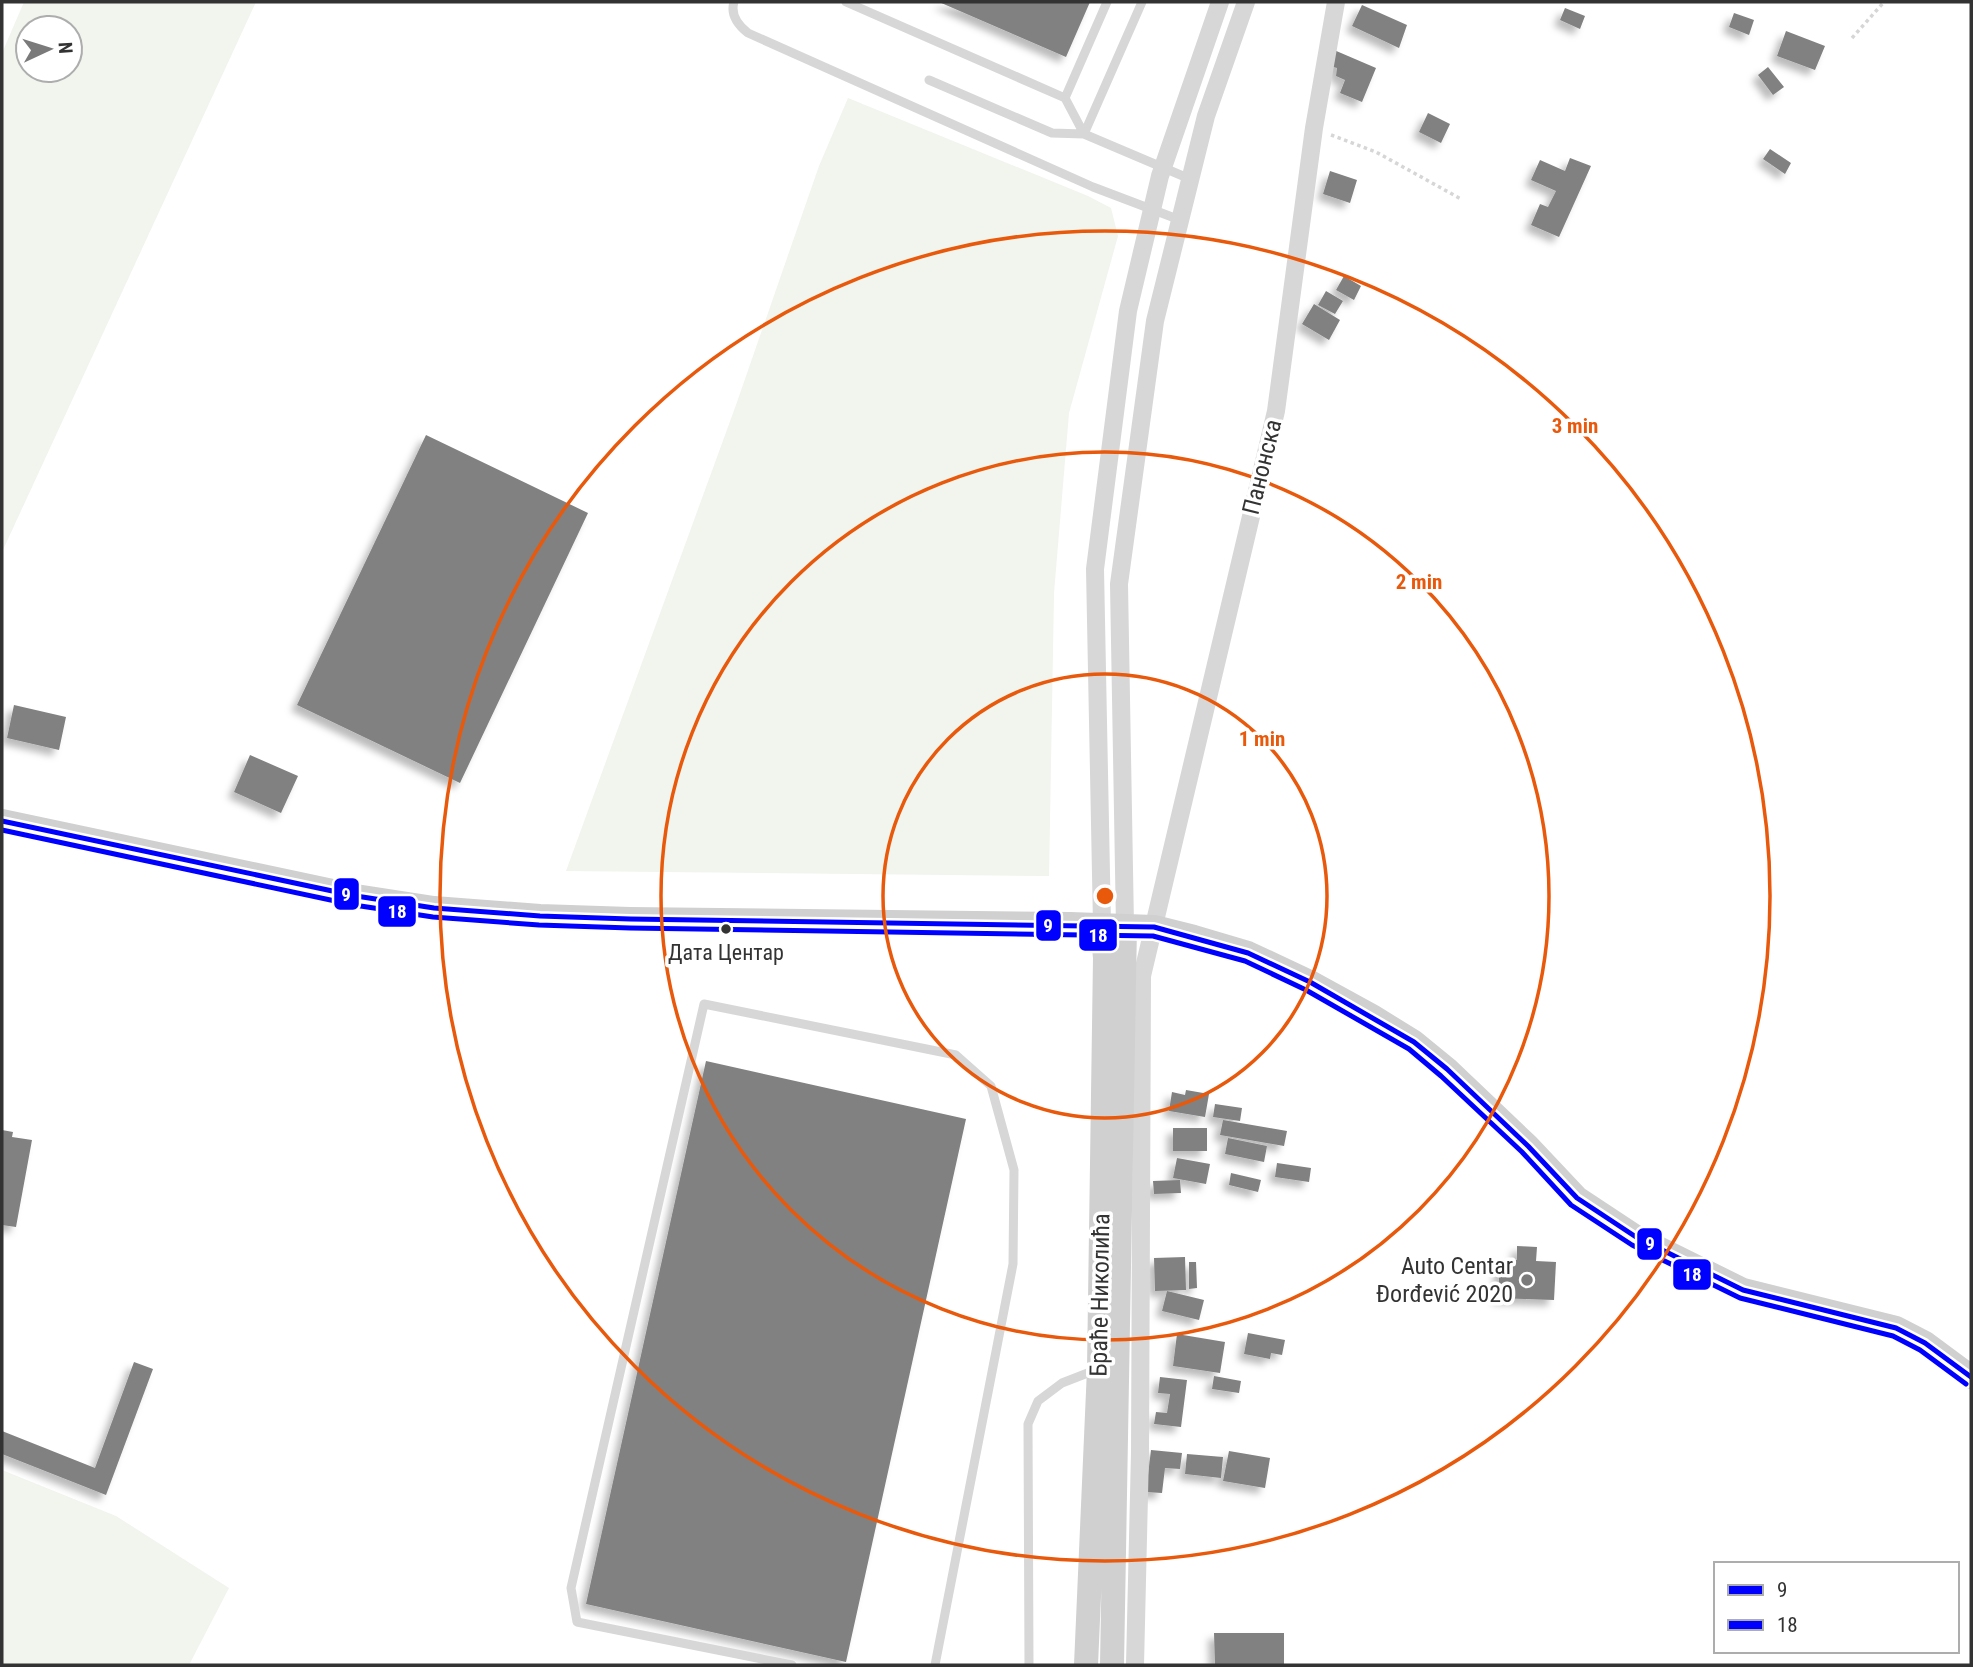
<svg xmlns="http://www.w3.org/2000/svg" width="1973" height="1667" viewBox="0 0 1973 1667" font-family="'Roboto Condensed',sans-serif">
<defs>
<filter id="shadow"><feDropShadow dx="-6" dy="6" stdDeviation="3.5" flood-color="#0004"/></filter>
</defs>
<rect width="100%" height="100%" fill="#fff"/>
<path fill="#f1f5ed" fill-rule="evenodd" d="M24,2H256L2,552V53ZM28,28H70V70H28Z
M848,98L1088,196L1111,208L1118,236L1069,413L1054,593L1049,876L566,871L736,405L819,166Z
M2,1470L116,1516L229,1588L189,1665H2Z"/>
<path fill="#818181" filter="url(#shadow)" d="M939,2H1090L1066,57Z
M1362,5L1407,25L1399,48L1352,26Z
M1565,8L1585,16L1580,29L1560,20Z
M1734,13L1754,20L1749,35L1729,27Z
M1786,31L1825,46L1815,70L1777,56Z
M1334,50L1376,68L1362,102L1340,93L1345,80L1336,76L1337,68L1330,66Z
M1768,67L1784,87L1773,95L1758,75Z
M1428,113L1450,124L1441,143L1419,132Z
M1770,149L1791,163L1785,174L1763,159Z
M1570,158L1591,166L1559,237L1531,225L1540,204L1548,207L1556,191L1531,180L1540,160L1565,171Z
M1330,171L1357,180L1350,203L1323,194Z
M1344,276L1361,286L1354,300L1336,290Z
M1326,291L1343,301L1335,314L1318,305Z
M1314,304L1340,320L1329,340L1302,324Z
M426,435L588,513L460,783L297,705Z
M14,705L66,717L59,750L7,738Z
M250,755L298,776L281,813L234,792Z
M706,1061L966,1119L846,1662L586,1604Z
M1186,1090L1209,1094L1205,1117L1169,1111L1172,1092L1185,1095Z
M1215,1104L1242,1108L1240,1121L1213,1117Z
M1223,1120L1287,1131L1284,1146L1220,1135Z
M1173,1128H1207V1151H1173Z
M2,1130L13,1132L12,1137L32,1140L16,1227L2,1225Z
M1228,1138L1267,1146L1264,1162L1225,1154Z
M1177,1158L1210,1164L1206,1184L1173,1178Z
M1277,1163L1311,1168L1309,1182L1275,1177Z
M1231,1173L1261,1180L1258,1192L1229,1185Z
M1180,1180L1181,1193L1154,1194L1153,1181Z
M1517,1246L1537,1247L1536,1261L1556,1262L1554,1300L1498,1298L1500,1259L1517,1260Z
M1185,1257L1186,1290L1155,1291L1154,1258Z
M1189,1262H1196L1197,1288L1189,1289Z
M1167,1291L1204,1300L1199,1320L1162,1311Z
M1248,1333L1285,1340L1282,1355L1271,1353L1270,1359L1244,1354Z
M1177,1334L1225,1342L1220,1373L1173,1366Z
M134,1362L153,1369L106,1495L2,1454V1431L95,1468Z
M1214,1376L1241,1381L1239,1393L1212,1389Z
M1160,1377L1187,1380L1181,1427L1154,1424L1156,1412L1167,1413L1170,1394L1158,1393Z
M1151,1450L1182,1453L1180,1469L1165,1468L1162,1493L1146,1492Z
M1229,1451L1270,1458L1265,1488L1223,1481Z
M1187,1454L1223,1457L1221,1478L1185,1474Z
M1214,1633H1284V1665H1215Z"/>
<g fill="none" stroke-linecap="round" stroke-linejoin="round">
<path stroke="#d6d6d6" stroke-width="3.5" stroke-dasharray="3.5 3.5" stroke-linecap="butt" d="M1852,38L1884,2
M1331,135L1376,152L1461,199"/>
<path stroke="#d7d7d7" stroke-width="9" d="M734,2C730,15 738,25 748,33L1093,187L1180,220
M846,2L1065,98
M1107,2L1065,98L1084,134L1190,179
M929,80L1052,133L1084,134L1142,2
M792,1665L577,1622L571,1588L704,1004L956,1055L991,1086L1014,1170L1013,1264L935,1665
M1029,1665L1028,1424L1038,1401L1062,1383L1098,1369"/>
<path stroke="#d7d7d7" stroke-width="18" d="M1102,925L1095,569L1128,311L1160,176L1220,2
M1125,926L1119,584L1155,321L1206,116L1246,2
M1135,1665L1140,1453L1142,976L1276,411L1314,128L1336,2"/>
<path stroke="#d0d0d0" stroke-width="24" d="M2,821L356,896L434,908L540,916L630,919L1070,924L1154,927L1194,937L1248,953L1310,982L1372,1016L1414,1042L1447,1069L1528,1146L1577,1198L1636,1237L1743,1290L1896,1328L1925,1343L1971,1377
M1086,1665L1099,1369L1105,958L1102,925
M1112,1665L1125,926"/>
<g stroke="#fff" stroke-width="10">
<path id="bus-1" d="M2,821L356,896L434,908L540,916L630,919L1154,927L1248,953L1310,982L1414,1042L1447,1069L1528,1146L1577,1198L1636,1237L1743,1290L1896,1328L1925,1343L1971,1377"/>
</g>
<g stroke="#fff" stroke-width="10">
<path id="bus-2" d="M2,830L354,905L433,917L539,925L630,928L1153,936L1245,961L1306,990L1409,1049L1441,1076L1522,1152L1571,1205L1632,1245L1740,1298L1893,1336L1920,1350L1966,1384"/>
</g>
<use href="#bus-1" stroke="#00f" stroke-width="5"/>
<use href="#bus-2" stroke="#00f" stroke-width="5"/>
</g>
<g fill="none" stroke="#e8590c" stroke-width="3.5">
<circle cx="1105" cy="896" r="222"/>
<circle cx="1105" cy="896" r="444"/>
<circle cx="1105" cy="896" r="665"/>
</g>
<circle fill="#333" stroke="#fff" stroke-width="2.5" cx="726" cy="929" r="6"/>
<circle fill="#7a7a7a" stroke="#fff" stroke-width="2.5" cx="1527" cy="1280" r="7"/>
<g text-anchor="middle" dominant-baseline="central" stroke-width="7" stroke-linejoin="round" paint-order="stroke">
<g font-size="22" fill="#333" stroke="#fff">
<text x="726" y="952">Дата Центар</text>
</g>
<g font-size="24" fill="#333" stroke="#fff">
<text transform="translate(1262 467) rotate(-76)">Панонска</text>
<text transform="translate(1100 1295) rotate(-89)">Браће Николића</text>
</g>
<g font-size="24" fill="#333" stroke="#fff" text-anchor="end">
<text x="1513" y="1266">Auto Centar<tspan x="1513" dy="28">Đorđević 2020</tspan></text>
</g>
</g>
<circle cx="1105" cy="896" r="10" fill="#e8590c" stroke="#fff" stroke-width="3.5"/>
<g font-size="21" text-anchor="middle" font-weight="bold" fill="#e8590c" stroke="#fff" stroke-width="7" stroke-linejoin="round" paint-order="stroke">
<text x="1575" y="433">3 min</text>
<text x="1419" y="589">2 min</text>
<text x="1262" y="746">1 min</text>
</g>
<g stroke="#fff" stroke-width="2.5">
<rect x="333" y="877" width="27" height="34" rx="7" fill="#00f"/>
<rect x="377" y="895" width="40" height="33" rx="7" fill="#00f"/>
<rect x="1035" y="909" width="27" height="33" rx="7" fill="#00f"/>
<rect x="1078" y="918" width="40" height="34" rx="7" fill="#00f"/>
<rect x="1636" y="1227" width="27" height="34" rx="7" fill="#00f"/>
<rect x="1672" y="1258" width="40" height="33" rx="7" fill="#00f"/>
</g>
<g font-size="19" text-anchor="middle" font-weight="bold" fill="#fff">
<text x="346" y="901">9</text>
<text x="397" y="918">18</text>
<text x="1048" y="932">9</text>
<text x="1098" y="942">18</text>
<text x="1650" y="1250">9</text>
<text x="1692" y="1281">18</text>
</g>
<rect width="1973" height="1667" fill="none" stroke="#333333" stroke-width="7"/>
<rect x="1714" y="1562" width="245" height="91" fill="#ffffff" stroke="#adadad" stroke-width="2"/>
<rect x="1728" y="1585" width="35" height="10" fill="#0000ff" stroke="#adadad" stroke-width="2"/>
<text x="1777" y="1597" font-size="21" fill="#333333">9</text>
<rect x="1728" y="1620" width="35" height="10" fill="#0000ff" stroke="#adadad" stroke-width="2"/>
<text x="1777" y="1632" font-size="21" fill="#333333">18</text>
<g transform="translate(49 49) rotate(86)"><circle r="33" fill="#ffffff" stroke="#adadad" stroke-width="2"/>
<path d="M0-5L12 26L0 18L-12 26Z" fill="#7a7a7a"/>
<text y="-10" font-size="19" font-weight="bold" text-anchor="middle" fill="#333333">N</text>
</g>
</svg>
